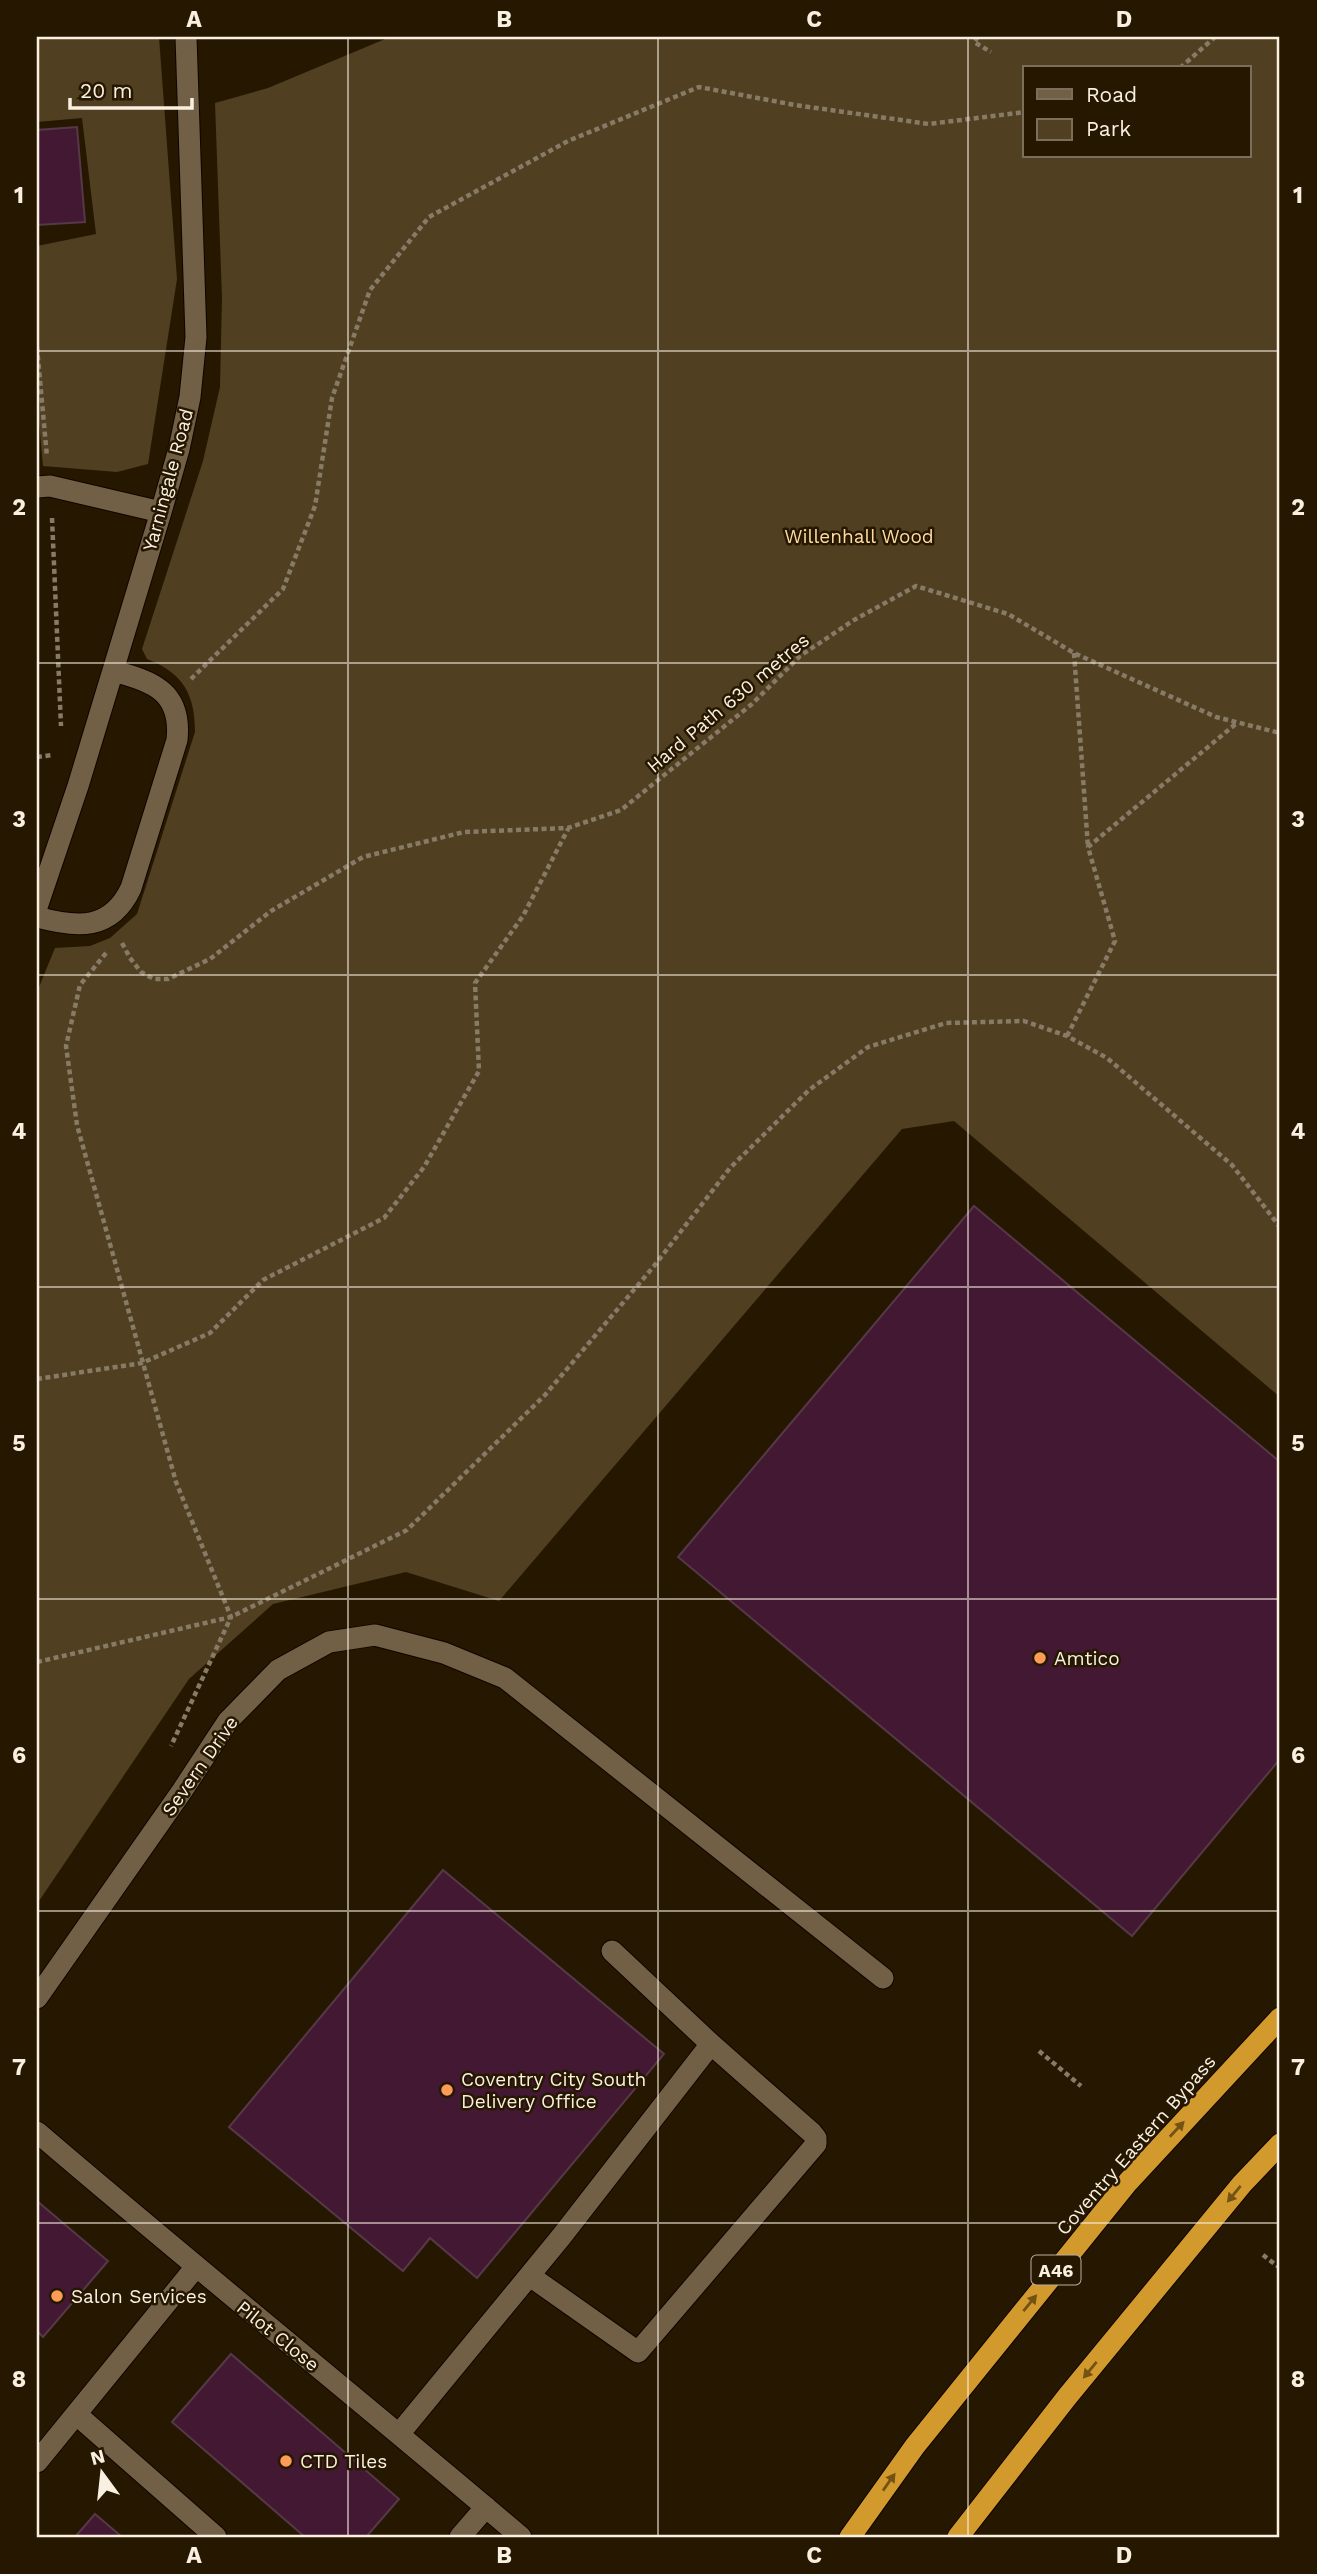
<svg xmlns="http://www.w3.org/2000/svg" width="1317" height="2574" viewBox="0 0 1317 2574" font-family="'Work Sans',sans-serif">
<rect width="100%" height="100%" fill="#261800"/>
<path fill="#503f21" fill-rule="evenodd" d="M37,37H159L177,279L148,464L117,472L43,466L37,399V246L96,234L82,118L37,122Z
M390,37H1280V1397L954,1121L902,1129L499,1601L406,1572L273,1604L189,1679L37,1904V992L55,948L90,946L110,938L137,914L195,732C195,694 183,673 147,659L142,649L203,461L220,387L222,298L215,103L268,88ZM1025,68H1249V156H1025Z"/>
<path fill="#431832" stroke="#553948" stroke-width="2" d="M77,127L85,222L37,225V130Z
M974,1206L1280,1462V1759L1132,1936L678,1557Z
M443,1870L664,2054L477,2278L430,2238L403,2271L229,2127Z
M37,2201L108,2261L43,2337L37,2331Z
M231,2354L399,2499L366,2537H305L172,2422Z
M95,2514L122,2537H75Z"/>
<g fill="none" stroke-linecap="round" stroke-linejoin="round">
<g stroke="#0f0400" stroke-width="23">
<path id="minor" d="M37,487L50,486L161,512
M37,907L78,786L161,512L179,449L190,397L196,337L186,37
M37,917C77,928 111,931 131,888L177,740C182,692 153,681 113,671
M37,1998L182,1791L228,1721L278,1670L329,1642L375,1635L444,1653L505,1678L883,1978
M37,2132C197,2269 361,2401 521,2537
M530,2276L638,2352L816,2144V2138L812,2133L711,2044L612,1951
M76,2414L216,2537
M399,2434L561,2237L711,2044
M37,2462L195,2268
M460,2537L486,2507"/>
</g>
<g stroke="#0f0400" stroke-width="23">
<path id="highway" d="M850,2537L915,2446L1128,2182L1280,2018
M958,2537L1067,2397L1242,2184L1280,2144"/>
</g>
<path stroke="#877b67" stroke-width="4.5" stroke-dasharray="5 3.5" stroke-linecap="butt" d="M978,37L974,42L991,52
M1180,68L1215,37
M37,347L47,457
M52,518L61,726
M1074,653L1088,847
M191,679L283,589L315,506L332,398L370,290L429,217L568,141L699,87L795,105L929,124L1025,112
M37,757L53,755
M122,943L130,958L141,972L154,979H168L210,959L271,911L363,857L464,832L568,828L621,810L752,704L800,656L854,620L916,586L1008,614L1074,653L1216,717L1280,733
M106,953L80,985L66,1046L77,1125L176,1482L231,1617L171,1746
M1067,1036L1115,941L1088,847L1238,722
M37,1379L142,1363L210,1333L263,1280L384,1218L424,1167L479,1071L475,983L523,916L568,829
M37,1662L231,1617L407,1530L545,1395L654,1266L730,1168L809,1090L868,1047L946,1023L1024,1021L1067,1036L1107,1058L1232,1165L1280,1227
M1039,2051L1081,2086
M1263,2255L1280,2268"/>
<use href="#minor" stroke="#716045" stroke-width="21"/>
<use href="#highway" stroke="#d2992d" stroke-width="21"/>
</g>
<defs><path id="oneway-solid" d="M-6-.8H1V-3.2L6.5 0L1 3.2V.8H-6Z" transform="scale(1.75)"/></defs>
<g fill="#735214">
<use href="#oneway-solid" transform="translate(1177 2129) rotate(-47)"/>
<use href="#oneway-solid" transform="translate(1234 2194) rotate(129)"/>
<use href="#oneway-solid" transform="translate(1030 2303) rotate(-51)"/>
<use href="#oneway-solid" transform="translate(1090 2370) rotate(129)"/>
<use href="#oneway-solid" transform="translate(889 2482) rotate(-55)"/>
</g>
<path fill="none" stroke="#faf0e1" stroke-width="2" stroke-opacity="0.55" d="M348,37V2537M658,37V2537M968,37V2537M37,351H1280M37,663H1280M37,975H1280M37,1287H1280M37,1599H1280M37,1911H1280M37,2223H1280"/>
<g fill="#fd9c56" stroke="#261800" stroke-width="2.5">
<circle cx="1040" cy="1658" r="7"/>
<circle cx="447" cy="2090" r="7"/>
<circle cx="57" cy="2296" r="7"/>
<circle cx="286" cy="2461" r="7"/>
</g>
<g text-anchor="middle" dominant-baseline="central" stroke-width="5" stroke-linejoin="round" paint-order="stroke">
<rect fill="#261800" stroke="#baaf9e" stroke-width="2" x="1031.5" y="2255.5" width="49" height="29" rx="5"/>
<g font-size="18" font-weight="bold" fill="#faf0e1">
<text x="1056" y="2270">A46</text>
</g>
<g font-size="19" fill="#faf0e1" stroke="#261800">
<text transform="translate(168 480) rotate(-75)">Yarningale Road</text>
<text transform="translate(728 703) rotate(-40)">Hard Path 630 metres</text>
<text transform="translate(200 1766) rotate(-55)">Severn Drive</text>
<text transform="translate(1136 2145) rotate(-49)">Coventry Eastern Bypass</text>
<text transform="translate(278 2336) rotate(39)">Pilot Close</text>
</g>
<g font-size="19" fill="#fedba1" stroke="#261800">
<text x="859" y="536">Willenhall Wood</text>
</g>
<g font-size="19" fill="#faf0e1" stroke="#261800" text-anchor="start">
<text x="1054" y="1658">Amtico</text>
<text x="461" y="2079">Coventry City South<tspan x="461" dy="22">Delivery Office</tspan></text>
<text x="71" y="2296">Salon Services</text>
<text x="300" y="2461">CTD Tiles</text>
</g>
</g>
<rect width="1317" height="2574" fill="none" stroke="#261800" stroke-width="77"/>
<rect x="1023" y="66" width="228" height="91" fill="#261800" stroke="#7b6e5a" stroke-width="2"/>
<rect x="1037" y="89" width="35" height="10" fill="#716045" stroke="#7b6e5a" stroke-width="2"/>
<text x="1086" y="102" font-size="21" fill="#faf0e1">Road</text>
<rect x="1037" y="119" width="35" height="21" fill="#503f21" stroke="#7b6e5a" stroke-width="2"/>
<text x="1086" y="136" font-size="21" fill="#faf0e1">Park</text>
<g transform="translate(102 2473) rotate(345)" stroke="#261800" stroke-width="5" paint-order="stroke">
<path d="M0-5L12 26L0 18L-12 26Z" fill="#faf0e1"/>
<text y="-10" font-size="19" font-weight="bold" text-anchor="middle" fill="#faf0e1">N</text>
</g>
<path d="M70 98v10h122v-10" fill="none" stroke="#faf0e1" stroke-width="3.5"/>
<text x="80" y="98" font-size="21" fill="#faf0e1" stroke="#261800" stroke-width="5" paint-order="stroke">20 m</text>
<rect x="38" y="38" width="1240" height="2498" fill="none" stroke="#faf0e1" stroke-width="2.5"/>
<g font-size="23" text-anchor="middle" font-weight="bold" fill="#faf0e1">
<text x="194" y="27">A</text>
<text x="504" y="27">B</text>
<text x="814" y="27">C</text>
<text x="1124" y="27">D</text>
<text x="19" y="203">1</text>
<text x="1298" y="203">1</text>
<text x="19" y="515">2</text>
<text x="1298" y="515">2</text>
<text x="19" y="827">3</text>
<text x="1298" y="827">3</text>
<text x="19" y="1139">4</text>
<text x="1298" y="1139">4</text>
<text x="19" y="1451">5</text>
<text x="1298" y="1451">5</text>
<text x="19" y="1763">6</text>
<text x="1298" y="1763">6</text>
<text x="19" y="2075">7</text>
<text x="1298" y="2075">7</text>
<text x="19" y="2387">8</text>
<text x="1298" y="2387">8</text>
<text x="194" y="2563">A</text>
<text x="504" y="2563">B</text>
<text x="814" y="2563">C</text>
<text x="1124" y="2563">D</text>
</g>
</svg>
